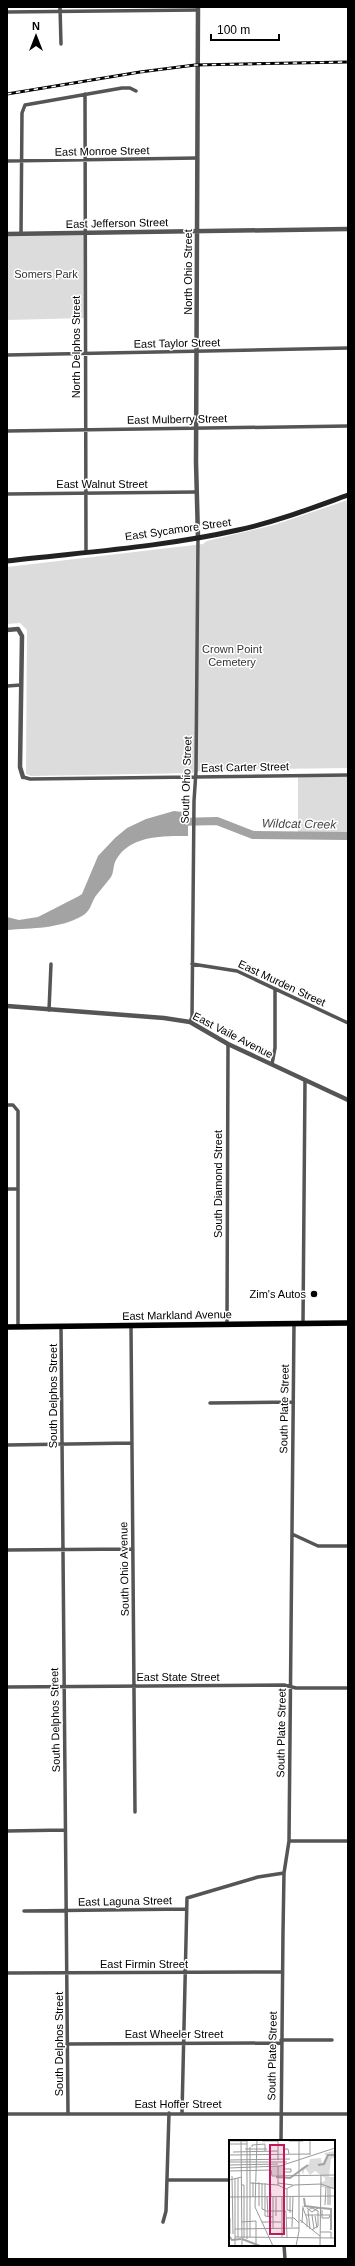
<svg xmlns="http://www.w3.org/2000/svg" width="355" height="2266" viewBox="0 0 355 2266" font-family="Helvetica,sans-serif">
<rect width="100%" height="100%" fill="#fff"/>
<path fill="#dcdcdc" d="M84,232L85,318L7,320V234Z
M348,500V768L202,770L192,773L31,776L26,774L27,630L20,623L7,624V567L203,544L207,541L274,525Z
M348,775V836H298V776Z"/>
<path fill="#a3a3a3" d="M174,811L183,812L188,816V836C163,836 130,835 116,860C113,865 114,872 111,877C106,884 100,890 95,897C91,904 90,912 82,916C59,929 32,928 7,930V917L19,920L38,917L79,896L82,894L98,856L115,838L127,828L146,819Z"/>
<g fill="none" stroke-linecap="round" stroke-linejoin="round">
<path stroke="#a3a3a3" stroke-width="8" d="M177,822L217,821L253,835L348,836"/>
<g stroke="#dbdbdb" stroke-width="6">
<path id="primary" d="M7,1327L348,1323"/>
</g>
<path stroke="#555" stroke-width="3.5" d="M60,7L61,44
M7,12L198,10
M85,94L86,552
M7,161L197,158
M21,234L22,113L25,105L122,88H130L136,91
M7,355L348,348
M7,431L348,426
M7,494L196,492
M7,686L21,685
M23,777L30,779L348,775
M192,964L237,971L348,1023
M49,1010L51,964
M190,1022L192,1017L194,801L196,771L198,538
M272,1064L275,1048V989
M7,1105H13L18,1111V1327
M7,1189H18
M303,1324L305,1080
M227,1325L228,1044
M131,1326L135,1812
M61,1327L68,2114
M210,1403L293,1402
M7,1445L132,1443
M292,1534L318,1546H348
M7,1550L133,1549
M7,1687L284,1685L296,1688H348
M7,1831L65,1830
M289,1841H348
M24,1911L186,1909
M7,1973L282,1972
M281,2040H332
M67,2044L281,2043
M182,2113L187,1898L258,1877L284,1873
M7,2114H348
M281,2141L283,1932L284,1873L289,1841L294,1324
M168,2180H230
M163,2222L166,2211L169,2113
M284,2245L285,2259"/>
<path stroke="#555" stroke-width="4.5" d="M198,7L196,462L198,538
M7,234L348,229
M7,630L18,629L22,636L20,767L23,777
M7,1006L164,1018L190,1022L228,1044L348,1100"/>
<path stroke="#222" stroke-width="5" d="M7,561C84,552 163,547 238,530C276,522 312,508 348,495"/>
<use href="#primary" stroke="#000" stroke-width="5.5"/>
<g stroke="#000" stroke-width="3">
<path id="rail" d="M7,94L140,72L195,65L348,62"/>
</g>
<use href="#rail" stroke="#fff" stroke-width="1.5" stroke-dasharray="4.5" stroke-linecap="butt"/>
</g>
<circle fill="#000" stroke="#fff" stroke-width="1.5" cx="314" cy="1294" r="4"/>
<g text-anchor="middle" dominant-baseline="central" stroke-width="3" stroke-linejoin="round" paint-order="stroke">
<g font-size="11" fill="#000" stroke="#fff">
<text transform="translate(102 151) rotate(-1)">East Monroe Street</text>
<text transform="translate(117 223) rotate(-1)">East Jefferson Street</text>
<text transform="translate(188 272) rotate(-90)">North Ohio Street</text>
<text transform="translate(177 343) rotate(-1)">East Taylor Street</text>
<text transform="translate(76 347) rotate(-90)">North Delphos Street</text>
<text transform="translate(177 419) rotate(-1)">East Mulberry Street</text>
<text x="102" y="484">East Walnut Street</text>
<text transform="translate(178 529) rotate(-8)">East Sycamore Street</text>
<text transform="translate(245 767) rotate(-1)">East Carter Street</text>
<text transform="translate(186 780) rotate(-88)">South Ohio Street</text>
<text transform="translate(282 983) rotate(25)">East Murden Street</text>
<text transform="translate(233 1035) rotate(27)">East Vaile Avenue</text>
<text transform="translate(218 1184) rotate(-90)">South Diamond Street</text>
<text transform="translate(177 1315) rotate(-1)">East Markland Avenue</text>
<text transform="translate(53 1396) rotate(-90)">South Delphos Street</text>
<text transform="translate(284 1409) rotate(-89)">South Plate Street</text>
<text transform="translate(124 1569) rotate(-91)">South Ohio Avenue</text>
<text x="178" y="1677">East State Street</text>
<text transform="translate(55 1720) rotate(-91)">South Delphos Street</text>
<text transform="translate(281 1733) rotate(-89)">South Plate Street</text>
<text transform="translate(125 1901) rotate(-1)">East Laguna Street</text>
<text x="144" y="1964">East Firmin Street</text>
<text x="174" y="2034">East Wheeler Street</text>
<text transform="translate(59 2044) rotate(-90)">South Delphos Street</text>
<text transform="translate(272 2056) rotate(-89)">South Plate Street</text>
<text x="178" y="2104">East Hoffer Street</text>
</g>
<g font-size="11" fill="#333" stroke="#fff">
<text x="46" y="274">Somers Park</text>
<text x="232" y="649">Crown Point<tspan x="232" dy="13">Cemetery</tspan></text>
</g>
<g font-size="11" fill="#000" stroke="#fff" text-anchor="end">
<text x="306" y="1294">Zim's Autos</text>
</g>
<g font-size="12" font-style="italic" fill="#444" stroke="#fff">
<text transform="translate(299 824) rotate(1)">Wildcat Creek</text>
</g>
</g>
<g transform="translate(229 2140)">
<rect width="106" height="106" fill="#fff"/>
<path d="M106,11V17L102,19L100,37H106V49L92,47V42L96,41V38L86,31L81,35L76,28L74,35L72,28L80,24L81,19L92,18L93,24L97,16L95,13ZM55,25V35L64,36L43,35L41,27Z" fill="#dcdcdc"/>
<path fill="none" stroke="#a3a3a3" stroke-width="2" d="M89,25L95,24L99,15H106M47,37L61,38L79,25M75,58L76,66L91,68M92,68L102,69V76M102,90V76M0,96L3,100L12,99M13,99L31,106"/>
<path fill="none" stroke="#999" stroke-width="1" d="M12,0L13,106M28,0L26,67L44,106M0,1H18M33,1H49M60,1H74M0,4H18M21,7V97M23,7V5L36,4V11M16,9H38M4,12L49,11M55,14L56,9H59L60,14M0,15L81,14M81,15V0M0,20L61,19M49,20V0M0,22H58M0,25L49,24M0,28L51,26L106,8M56,29H62V32H56M0,31L42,30L43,36L106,35M3,36L4,94M9,38V97M6,39V106M0,40L13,37M30,42V66M21,43L49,45L57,49L65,45L92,44L106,49M33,43V69L36,70M36,43V76L44,77M49,43L64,45M41,44L42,57M12,45H15V57M49,45V26M101,47V65M58,49V70L64,71M0,57L106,56M15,57V98M24,57V42M38,57L39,77M41,57V77M44,57V88M47,57V76M96,65L97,47M99,65V47M74,68L78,79V87M78,68L83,72L89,68M83,68L89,71V86L83,90M93,70V78H100L101,75M36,71H57L58,98M61,73V57M77,75H101M83,75L85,89M86,76L88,88M1,78V94M57,78H65L70,83M71,80L91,96M12,82L27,81V106M33,82H52M73,83L74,66M63,87L64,57M6,89L70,88M81,89L79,70L83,68M91,92H102V98M6,97L106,98M53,98V57M18,99V0M67,106L70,91V0M91,106L92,35"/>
<path fill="#c2185b" fill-opacity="0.15" stroke="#c2185b" stroke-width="2" d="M41,5H55V94H41Z"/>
<rect width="106" height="106" fill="none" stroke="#000" stroke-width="2"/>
</g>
<rect width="355" height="2266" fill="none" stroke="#000000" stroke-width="16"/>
<g transform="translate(36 36)" stroke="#ffffff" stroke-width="3" paint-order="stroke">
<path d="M0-3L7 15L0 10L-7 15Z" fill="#000000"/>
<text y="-6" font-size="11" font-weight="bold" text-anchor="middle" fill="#000000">N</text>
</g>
<path d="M211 34v6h68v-6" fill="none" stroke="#000000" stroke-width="2"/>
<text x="217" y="34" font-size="12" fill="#000000" stroke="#ffffff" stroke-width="3" paint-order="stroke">100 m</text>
</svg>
